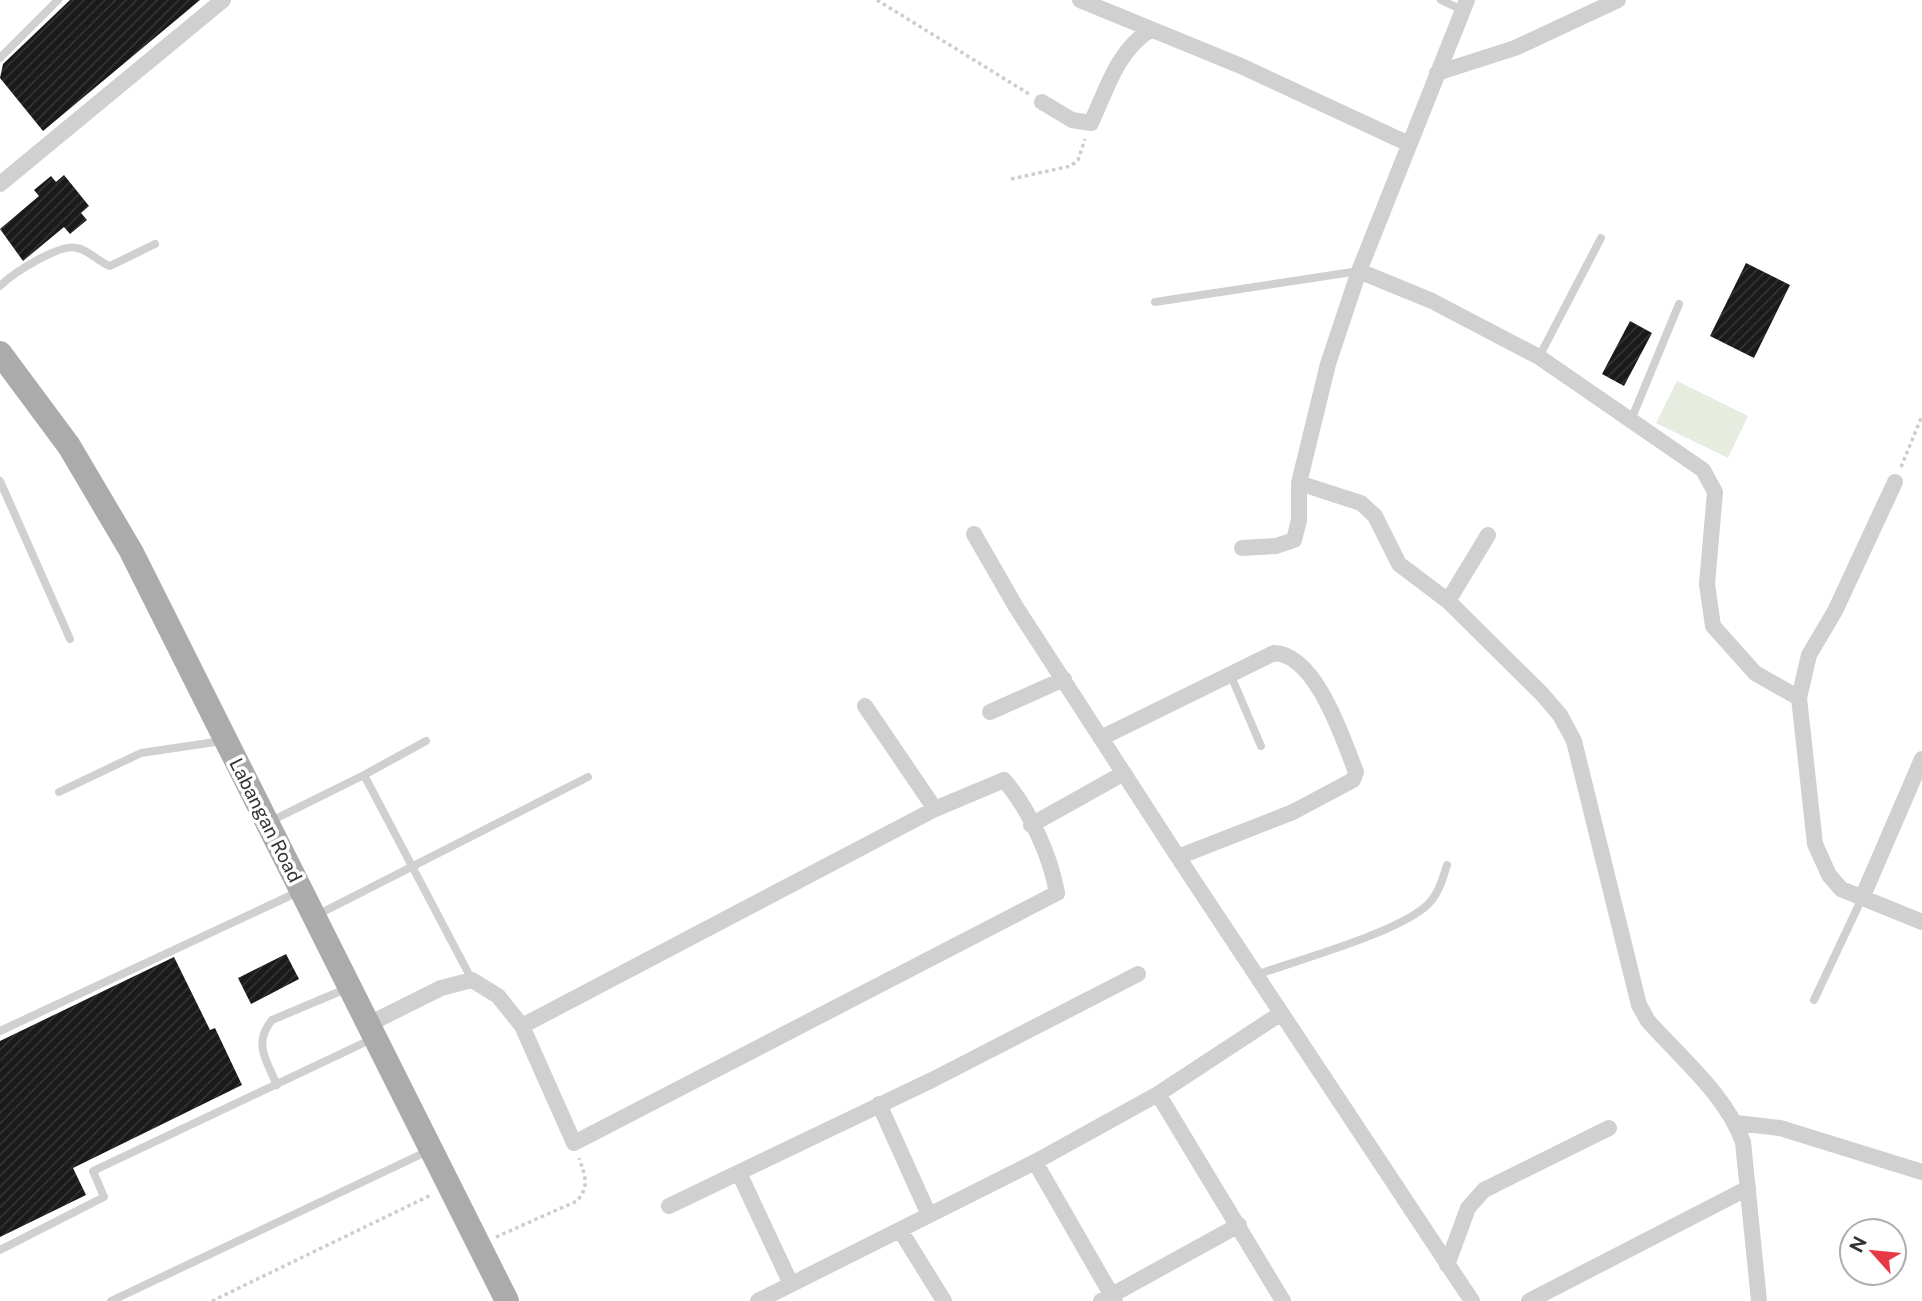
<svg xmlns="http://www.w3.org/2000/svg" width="1922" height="1301" viewBox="0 0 1922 1301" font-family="'Public Sans',sans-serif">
<defs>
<pattern id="building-hatch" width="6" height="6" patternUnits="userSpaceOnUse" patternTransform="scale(1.75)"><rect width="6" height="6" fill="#1a1a1a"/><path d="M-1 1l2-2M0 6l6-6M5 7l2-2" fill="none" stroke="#333"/></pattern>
</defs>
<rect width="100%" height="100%" fill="#fff"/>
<path fill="#e6ecdf" d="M1677,381L1748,416L1728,458L1656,423Z"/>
<path fill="url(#building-hatch)" d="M70,0H200L43,131L0,78L3,64Z
M64,175L89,206L81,213L87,220L70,234L64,227L23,261L0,229L39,196L34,190L51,176L56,182Z
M1746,263L1790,285L1754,358L1710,336Z
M1630,321L1652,333L1624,386L1602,374Z
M286,954L299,979L251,1004L238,978Z
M174,957L210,1030L215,1028L242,1085L73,1168L86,1195L0,1237V1041Z"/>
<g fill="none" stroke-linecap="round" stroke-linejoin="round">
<path stroke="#cdcdcd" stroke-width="3.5" stroke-dasharray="3.5 3.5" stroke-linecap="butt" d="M877,0L1029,94
M1011,179L1071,166L1078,160L1085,139
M1901,467L1922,416
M496,1237L577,1201C590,1186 585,1176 579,1158
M212,1301L431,1195"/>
<path stroke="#d0d0d0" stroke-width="8" d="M1441,0L1462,10
M0,58L58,0
M0,286C13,273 60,243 77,248C89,250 98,262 110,266L155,244
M1155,302L1359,271
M1539,357L1601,238
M1631,420L1679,304
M0,481L70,639
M1231,676L1261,746
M426,741L364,775L472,980
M59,792L141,753L222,741
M269,822L364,775
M317,915L588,777
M1256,975C1298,960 1393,934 1425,907C1438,896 1442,881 1447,865
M1814,1000L1862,898
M0,1031L298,892
M277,1085C266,1060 253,1043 272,1020L348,988
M0,1250L104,1197L93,1171L372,1039
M111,1301L428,1151"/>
<path stroke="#d0d0d0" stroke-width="16" d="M1080,0L1241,66L1409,144
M1467,0L1359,271L1328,364L1299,483L1361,503L1375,516L1399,564L1448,601L1542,694L1560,715L1574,741L1639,1005L1648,1021C1680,1057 1726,1095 1743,1142L1759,1301
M1437,73L1515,48L1618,0
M1042,102L1072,120L1091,123C1107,89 1117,51 1150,30
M0,184L223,0
M1359,271L1432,301L1539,357L1703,470L1715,492L1707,584L1713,626L1755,673L1799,698
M1895,482L1835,611L1809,655L1799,698L1815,844L1829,875L1841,889L1922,922
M974,534L1016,607L1178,857L1472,1301
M1242,548L1276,546L1294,540L1299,520V483
M1448,601L1488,535
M865,706L935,809
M990,712L1064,679
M1103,737L1274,653C1316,654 1343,739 1356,772L1353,780L1293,812L1178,857
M1031,825L1124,773
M1862,898L1922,759
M369,1024L441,988L472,980L498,996L522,1026L574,1143L1057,893C1050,854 1029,809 1004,780L935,809L522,1026
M1158,1094L1283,1301
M879,1104L929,1215
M1736,1123L1780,1128L1922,1172
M1035,1162L1115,1301
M739,1173L791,1284
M669,1206L932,1080L1138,974
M900,1230L944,1301
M1447,1265L1468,1208L1484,1190L1609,1128
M758,1301L1035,1162L1158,1094L1280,1014
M1101,1301L1239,1225
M1529,1301L1748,1188"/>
<path stroke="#ababab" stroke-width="24" d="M0,353L69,446L131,551L507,1301"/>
</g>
<g text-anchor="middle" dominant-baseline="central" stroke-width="7" stroke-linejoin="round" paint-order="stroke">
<g font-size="19" fill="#333" stroke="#fff">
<text transform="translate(266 820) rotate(63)">Labangan Road</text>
</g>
</g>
<g transform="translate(1873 1252) rotate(297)"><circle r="33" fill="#ffffff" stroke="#adadad" stroke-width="2"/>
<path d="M0-5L12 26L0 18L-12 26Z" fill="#e63946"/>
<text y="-10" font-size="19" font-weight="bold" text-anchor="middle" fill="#333333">N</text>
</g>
</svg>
